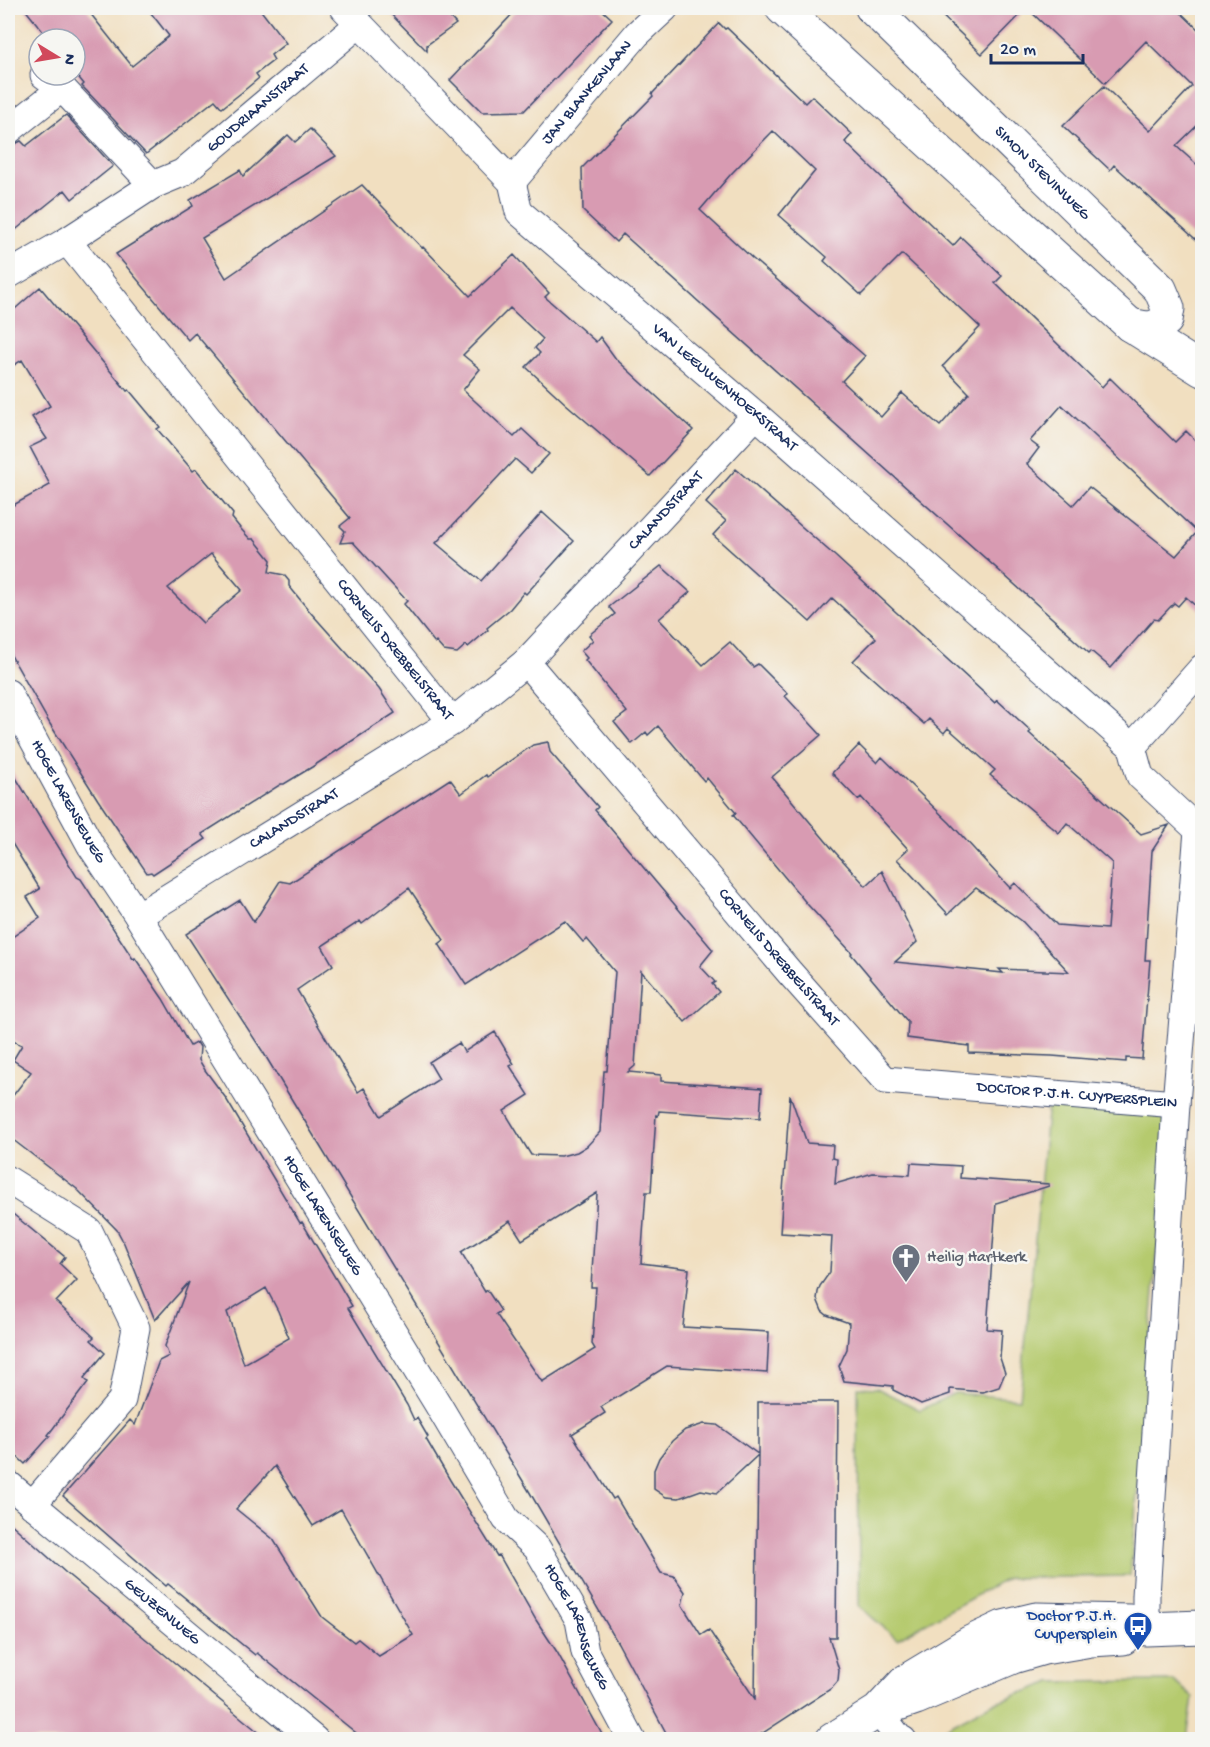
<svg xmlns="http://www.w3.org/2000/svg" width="1210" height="1747" viewBox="0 0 1210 1747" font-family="'Gochi Hand',sans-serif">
<rect width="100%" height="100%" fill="#f6f6f2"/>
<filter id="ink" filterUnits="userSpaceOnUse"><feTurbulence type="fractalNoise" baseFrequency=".0167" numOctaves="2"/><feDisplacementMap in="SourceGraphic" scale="12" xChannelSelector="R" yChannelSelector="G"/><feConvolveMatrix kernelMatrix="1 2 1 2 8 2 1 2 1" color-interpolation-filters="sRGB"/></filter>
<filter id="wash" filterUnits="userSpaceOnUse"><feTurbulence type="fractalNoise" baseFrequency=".008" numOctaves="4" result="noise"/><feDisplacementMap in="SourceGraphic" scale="24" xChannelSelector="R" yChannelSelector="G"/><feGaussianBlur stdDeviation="1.35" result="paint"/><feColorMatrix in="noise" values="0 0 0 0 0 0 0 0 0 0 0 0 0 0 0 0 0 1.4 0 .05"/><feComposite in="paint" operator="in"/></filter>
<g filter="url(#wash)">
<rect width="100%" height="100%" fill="#f1dfc0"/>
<path fill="#b5ca6e" stroke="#687c66" stroke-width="1.5" d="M1048,1103L1169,1114L1130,1576L1008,1578L897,1639L859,1606L858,1387L877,1388L920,1410L955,1393L1020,1399Z
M1174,1681L1193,1697L1187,1739H926L988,1705L1052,1682Z"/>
<g id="blocks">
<path fill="#d89bb2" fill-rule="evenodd" d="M24,8H86L132,66L169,36L147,8H259L286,43L271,55L274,60L256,74L259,78L241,93L222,108L215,100L146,154L82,86L84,84L75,73V39H49Z
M385,8H441L456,24L427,45V51Z
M518,8H600L612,19L524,111L482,112L450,80Z
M934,8H1027L982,54Z
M1027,8H1176L1203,34V120L1176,146L1203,170V246L1114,165L1110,170L1063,126L1104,86L1150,131L1192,86L1146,41L1105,83Z
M719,23L725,29L727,28L805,103L812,96L852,134L845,142L953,246L961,237L1002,276L995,283L1102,387L1110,378L1175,442L1186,431L1203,448V613L1186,597L1178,606L1174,603L1158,620L1154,619L1111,668L1091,651L1089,653L1070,636L1071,635L623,234L616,242L583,211L582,168L653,96L652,94ZM773,131L815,171L779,215L827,257L824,261L861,295L902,254L980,327L943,366L969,393L940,426L902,393L881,417L842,381L865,356L753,259L700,210L731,174ZM1062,405L1197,532L1176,556L1089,487L1073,505L1027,464L1039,448L1030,441Z
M66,115L113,166L72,199L65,190L8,236V146H11L21,141L26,146Z
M310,129L336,156L202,238L226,278L362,185L422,248L423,247L470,296L514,255L549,293L545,297L596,342L600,337L616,359L693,430L650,476L566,404L526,367L540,353L535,348L543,339L510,308L463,355L480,369L463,390L514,437L522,429L549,454L531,473L515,459L436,543L481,581L542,512L574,541L526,594L524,592L510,609L487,628L488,630L468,647L466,645L457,653L444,651L436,642L435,643L404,604L407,601L353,542L340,543L345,531L340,526L350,518L195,333L188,340L116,254L193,206L190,200L240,170L243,176L288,135L295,142Z
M40,287L127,391L129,390L160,427L157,429L193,471L196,469L233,514L232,518L240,528L250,539H254L271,560L269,572L284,575L289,581V586L311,613L379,689L395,713L312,767L284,784H281L202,834L206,839L153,874L151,872L147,873L98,800L50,724L8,650V508L50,485L30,447L47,439L32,417L50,406L22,360L8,369V315ZM211,554L242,590L203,623L168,588Z
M736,469L835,556L995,703L997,700L1031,731L1029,733L1141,834L1169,825L1152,851L1145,960H1150L1142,1059L1126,1058V1062L1052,1056L969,1053V1046L907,1038L908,1022L851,954L852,953L808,905L733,815L736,813L707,778L704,781L658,726L648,735L646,732L632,744L614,722L627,712L585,660L587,658L581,651L593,640L589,635L615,614L609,607L661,566L690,592L659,619L703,665L730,642L753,667L758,664L788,694L785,696L821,735L772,777L835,852L866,886L882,871L917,942L895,962L1003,973L999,969L1069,972L1022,921L976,888L948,914L897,859L908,849L861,797L858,800L832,773L859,745L877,763L882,757L950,823L1010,888L1015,883L1057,925L1107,929L1112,863L1067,823L1059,833L990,775L995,770L948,728L944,733L929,719L924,724L853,661L876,638L832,598L810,622L713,535L726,521L706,503Z
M548,742L550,752L598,807L595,810L713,950L700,966L715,982L712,984L719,992L685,1022L641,971L635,1066L628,1072L661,1075V1081L762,1088L760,1118L659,1111L658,1116L656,1115L651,1192H646L641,1263L689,1269L683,1327L769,1332L767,1373L667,1366L601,1407L605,1413L572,1434L613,1499L616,1497L661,1573L674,1576L685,1592L682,1605L701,1635L709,1630L755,1699L758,1455L717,1493L701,1490L679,1498L666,1497L654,1489V1470L659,1458L672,1441L685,1430L704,1424L717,1425L758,1454V1402H838L836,1637H829L839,1670L838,1681L832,1688L752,1740H670L618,1643L529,1491L263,1052L186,934L240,900L254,922L280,881L290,883L450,779L461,794L486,775L487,777L533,745ZM409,888L444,940L439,944L466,985L565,921L583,942L587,939L615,972L607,1071H604L600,1132L587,1146L577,1152L561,1156L531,1155L504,1111L529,1095L510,1066L514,1064L495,1032L464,1052L459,1043L429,1062L439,1079L381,1116L364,1088L358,1092L297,990L333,965L322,946L360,921L362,924ZM597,1193L591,1287H596L592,1344L595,1349L542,1382L496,1314L501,1311L487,1290L485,1292L461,1252L510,1221L522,1240Z
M8,765L77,877L81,879L133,959L135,958L163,999L190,1046L197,1042L200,1047L199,1060L205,1070L225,1097L300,1223L302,1222L352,1306L348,1308L407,1405L414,1420L417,1418L428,1437L426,1439L450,1480L497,1556L499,1555L536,1620L557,1652L605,1740H365L257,1653L255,1655L168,1584L166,1586L63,1496L130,1420L135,1425L159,1361L169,1356L165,1346L189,1282L155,1320L124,1243L117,1230L77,1189L8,1136V1102L31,1072L13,1060L22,1045L8,1039V940L40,918L27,897L40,889L8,837ZM266,1288L278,1311L289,1338L244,1364L227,1312ZM275,1466L313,1526L341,1509L413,1635L379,1656L358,1639L354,1642L322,1617L273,1539L236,1509Z
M790,1095L807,1143L833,1145L832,1158L837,1159L835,1184L873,1173L910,1175L911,1163L961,1166L960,1178L1049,1184V1186L996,1203L987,1329L1002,1330L1000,1358L1005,1373L999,1387L983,1392L950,1389V1394L921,1404L893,1390V1386L844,1381L839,1366L847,1349L849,1323L827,1315L822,1311L817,1299L818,1292L820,1286L830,1272L832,1236L780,1233Z
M8,1210L65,1257L60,1264L77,1280L56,1302L94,1337L91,1340L105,1353L84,1378L88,1382L48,1435L50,1436L25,1464L8,1448Z
M8,1521L66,1573L268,1740H8Z"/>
</g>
</g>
<g filter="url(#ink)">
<use href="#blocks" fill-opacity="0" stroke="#3b496d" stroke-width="1.5"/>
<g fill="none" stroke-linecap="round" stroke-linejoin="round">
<g stroke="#3b496d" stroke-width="29">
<g id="minor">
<path id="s1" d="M344,8L512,182L519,212L756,415L1132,747"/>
<path d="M44,75L62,88L153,185"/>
<path d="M8,131L62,88"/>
<path id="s2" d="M512,182L637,34L665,8"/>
<path id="s3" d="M67,241L452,722L526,662L790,973L885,1080L1176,1104"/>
<path id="s4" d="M8,275L67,241L153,185L182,173L359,24"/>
<path id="s5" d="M526,662L756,415"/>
<path id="s6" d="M8,693L91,846L138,916L437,1403L506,1519L537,1548L579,1620L585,1652L632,1740"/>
<path d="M1132,747L1140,776L1198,830L1176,1104L1146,1596V1629"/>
<path d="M1132,747L1202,668"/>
<path id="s7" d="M138,916L452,722"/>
<path d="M8,1180L89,1231L136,1328L122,1400L32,1505"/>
<path id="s8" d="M8,1484L315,1740"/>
<path d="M878,1711L899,1738L903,1740"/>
</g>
</g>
<g stroke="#3b496d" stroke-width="35">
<g id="tertiary">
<path d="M782,8L1130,325L1202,370"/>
<path id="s9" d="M872,8L1160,289L1168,308L1166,320C1152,331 1147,328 1130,325"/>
</g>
</g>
<g stroke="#3b496d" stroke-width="35">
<path id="secondary" d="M878,1711L906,1681L971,1642L1003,1627L1036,1619L1130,1621L1146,1629L1202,1627
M832,1740L878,1711L916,1698L1013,1657L1044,1648L1091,1640L1123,1638"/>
</g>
<use href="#minor" stroke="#fff" stroke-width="27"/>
<use href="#tertiary" stroke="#fff" stroke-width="33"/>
<use href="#secondary" stroke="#fff" stroke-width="33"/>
</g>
</g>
<defs>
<g id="church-pin" transform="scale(1.5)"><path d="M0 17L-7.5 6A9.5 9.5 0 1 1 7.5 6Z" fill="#6b7280" stroke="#f6f6f2"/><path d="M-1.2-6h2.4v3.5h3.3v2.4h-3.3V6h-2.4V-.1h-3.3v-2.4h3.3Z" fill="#fff"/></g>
<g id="bus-pin" transform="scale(1.5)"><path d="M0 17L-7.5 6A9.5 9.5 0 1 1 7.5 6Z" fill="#1a4fb4" stroke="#f6f6f2"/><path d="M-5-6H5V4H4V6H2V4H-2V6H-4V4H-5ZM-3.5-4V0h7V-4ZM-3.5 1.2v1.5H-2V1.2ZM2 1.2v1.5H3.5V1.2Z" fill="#fff"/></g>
</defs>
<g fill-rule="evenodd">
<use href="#church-pin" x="906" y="1258"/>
<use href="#bus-pin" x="1138" y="1626"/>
</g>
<g text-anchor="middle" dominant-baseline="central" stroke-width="5" stroke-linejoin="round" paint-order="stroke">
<g font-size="16" fill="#1b2f5e" stroke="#f6f6f2">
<text stroke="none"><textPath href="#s2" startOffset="117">JAN BLANKENLAAN</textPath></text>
<text stroke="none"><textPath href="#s4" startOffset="302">GOUDRIAANSTRAAT</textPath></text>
<text stroke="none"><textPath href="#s9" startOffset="237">SIMON STEVINWEG</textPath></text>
<text stroke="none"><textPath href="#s1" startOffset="543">VAN LEEUWENHOEKSTRAAT</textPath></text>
<text stroke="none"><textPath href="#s5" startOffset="206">CALANDSTRAAT</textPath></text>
<text stroke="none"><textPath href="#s3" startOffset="524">CORNELIS DREBBELSTRAAT</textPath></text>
<text stroke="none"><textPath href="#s6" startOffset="124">HOGE LARENSEWEG</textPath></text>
<text stroke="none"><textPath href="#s7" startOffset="184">CALANDSTRAAT</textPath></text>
<text stroke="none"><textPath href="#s3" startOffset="1100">CORNELIS DREBBELSTRAAT</textPath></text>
<text stroke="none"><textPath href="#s3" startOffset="1455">DOCTOR P.J.H. CUYPERSPLEIN</textPath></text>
<text stroke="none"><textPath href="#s6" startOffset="610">HOGE LARENSEWEG</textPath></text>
<text stroke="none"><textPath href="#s8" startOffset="200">GEUZENWEG</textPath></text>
<text stroke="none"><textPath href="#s6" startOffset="1096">HOGE LARENSEWEG</textPath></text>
</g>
<g font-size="16" fill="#5b616d" stroke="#f6f6f2" text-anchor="start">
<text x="927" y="1258">Heilig Hartkerk</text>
</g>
<g font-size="16" fill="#164399" stroke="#f6f6f2" text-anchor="end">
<text x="1117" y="1617">Doctor P.J.H.<tspan x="1117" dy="18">Cuypersplein</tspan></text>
</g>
</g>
<rect width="1210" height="1747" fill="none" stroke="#f6f6f2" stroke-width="30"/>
<g transform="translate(57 57) rotate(101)"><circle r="28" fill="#f6f6f2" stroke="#9ea6b7" stroke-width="1.5"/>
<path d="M0-4.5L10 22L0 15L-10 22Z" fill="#d1495b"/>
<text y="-9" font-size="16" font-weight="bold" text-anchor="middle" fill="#1b2f5e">N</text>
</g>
<path d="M991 54v9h92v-9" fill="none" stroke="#1b2f5e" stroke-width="3"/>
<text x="1000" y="54" font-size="18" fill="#1b2f5e" stroke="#f6f6f2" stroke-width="4.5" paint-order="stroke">20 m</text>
</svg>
